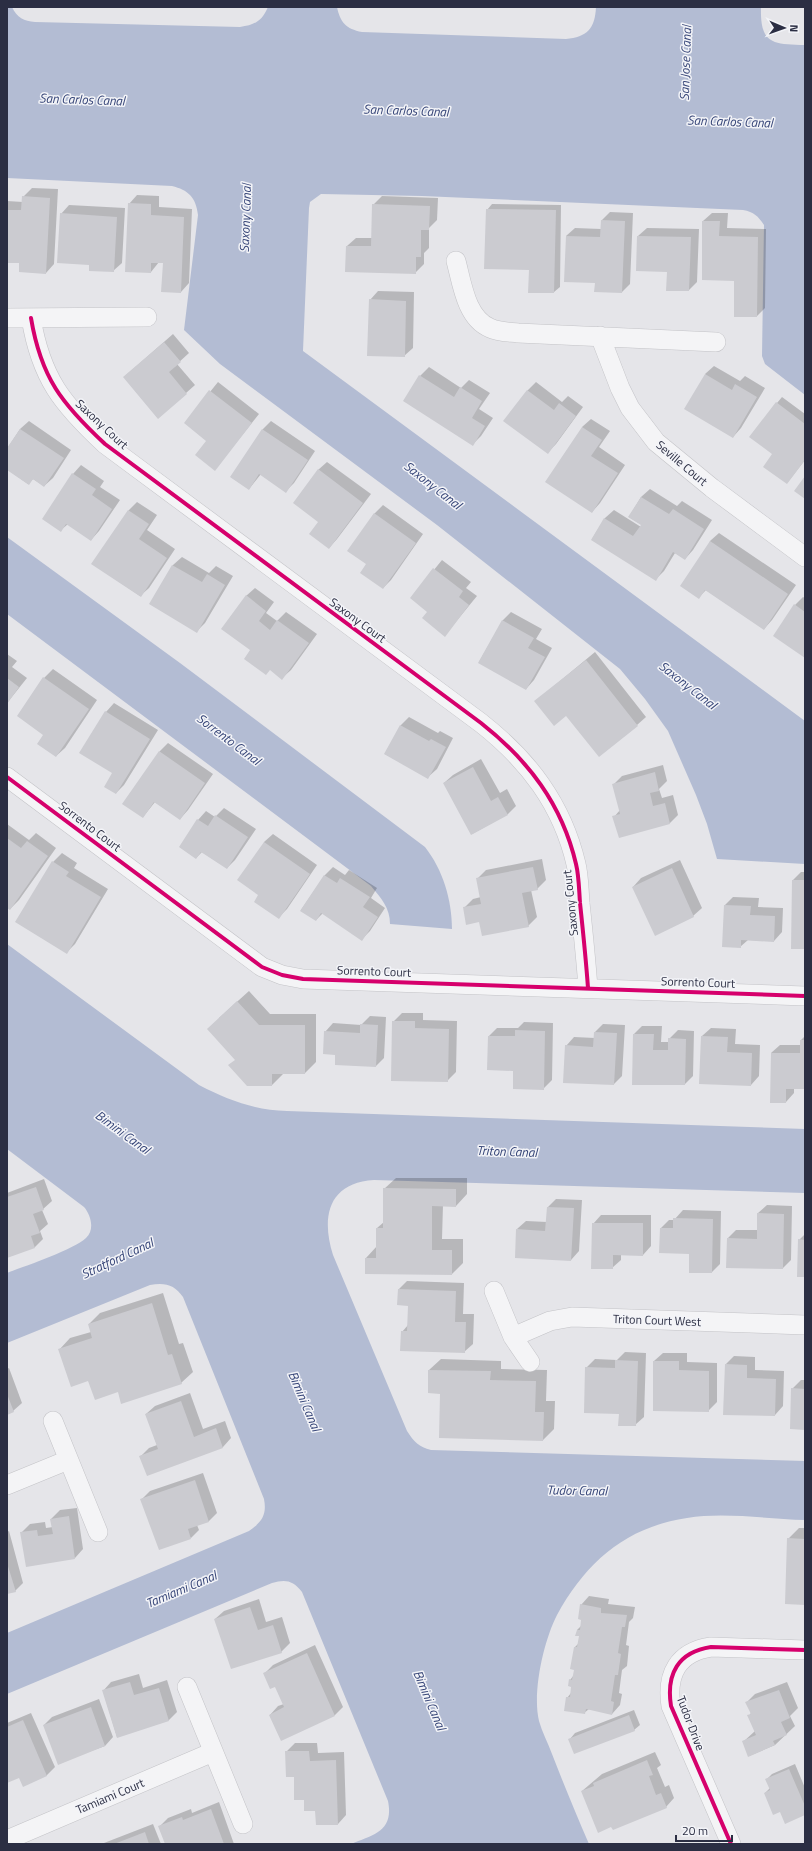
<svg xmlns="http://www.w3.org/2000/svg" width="812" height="1851" viewBox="0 0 812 1851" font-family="'Titillium Web',sans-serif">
<rect width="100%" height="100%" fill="#e5e5e9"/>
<path fill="#b3bcd3" d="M7,7H12C17,18 24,21 35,22L240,27C255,25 262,21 268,7H337C340,22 346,29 362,32L566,39C587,37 595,29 596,7H761C760,44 772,44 805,45V395L765,364L762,356L764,225C758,216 754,212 743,210L422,196L321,194L310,202L309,208L303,351L805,721V864L717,859L707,824L696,795L668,731L645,699L620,669L437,525L220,364L184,330L198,215C196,197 188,190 172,186L7,178Z
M7,537L180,663L425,847C443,870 452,900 452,929L390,924C390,908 381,898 371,886L7,614Z
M7,944L199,1085C228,1100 254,1110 287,1111L805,1129V1193L374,1180C328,1183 321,1217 333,1255L407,1431C414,1442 419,1447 431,1450L805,1461V1520C767,1519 724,1512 687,1518C626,1527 586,1562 557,1615C544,1640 532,1692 539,1721C542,1732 548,1743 552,1754C564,1785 576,1814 589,1844H351C374,1835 394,1831 388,1801L302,1592C293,1580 285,1579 272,1583L7,1694V1633L249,1531C262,1522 267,1515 264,1499L183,1297C175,1285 165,1282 150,1285L7,1343V1273C25,1266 73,1250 86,1238C95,1230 91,1215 84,1207L7,1149Z"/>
<path fill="#0003" d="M32,188L58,189L54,264L46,273L20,262H7V201L23,202V197Z
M137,195L159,196V207L192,209L189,283L181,292L164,262H159L151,272L129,204Z
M382,196L438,198L437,220L429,228V248L424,253V264L415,273L347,246L356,238H372L373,205Z
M492,204L561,205L560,287L554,292H529L530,269L487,210Z
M69,205L125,208L122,263L113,271L90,264L61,214Z
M610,212L633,213L630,284L622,292L596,282L566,236L575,228L601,229L602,220Z
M712,213H728L727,228L766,229L765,308L757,316H735V280L703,221Z
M647,228L699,229L697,282L689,290L668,271L638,236Z
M378,291L414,292L413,348L404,356L370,300Z
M173,334L189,353L177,364L195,385L158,418L124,377Z
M714,366L740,381L745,376L765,388L741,428L733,437L705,374Z
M429,367L461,388L469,380L490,393L479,409L493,418L481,436L473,444L420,376Z
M218,382L259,414L215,469L207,441L185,423Z
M536,382L562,402L568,396L583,407L556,444L547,453L527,391Z
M782,397L805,414V460L787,483L774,454L777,403Z
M591,419L610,431L599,447L625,465L600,503L592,512L582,427Z
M29,421L71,450L53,478L44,486L33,479L28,484L7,469V449L20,429Z
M271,421L315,451L294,483L286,491L261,474L249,489L231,477L263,429Z
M327,462L371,494L337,539L329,548L318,470Z
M81,465L104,481L100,487L120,500L99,531L91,540L68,524L61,530L73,474Z
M650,489L677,506L682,501L712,520L693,550L685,559L675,553L664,571L656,579L592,539L605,518L614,510L641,527L642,525L629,517L641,497Z
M137,502L157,515L147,530L175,549L149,588L140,596L93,564L129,510Z
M383,505L423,534L391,580L383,588L367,564L374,514Z
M719,533L796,585L772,620L764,629L706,590L699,597L710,541Z
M182,557L209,573L216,566L233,576L205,623L197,631L150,604L173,565Z
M442,560L471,582L466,588L477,596L445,635L428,611L411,598Z
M255,588L274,602L266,613L277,621L286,612L317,634L291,670L282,678L251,650L246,596Z
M803,597L805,598V657L795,605Z
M511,612L542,629L536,639L552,648L534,680L526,689L479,662L503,620Z
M595,652L646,717L637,725L566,715L536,701Z
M7,654L17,661L12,667L27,678L7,703Z
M53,669L97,700L65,748L56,756L44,734V678Z
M114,703L158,730L124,785L116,793L106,712Z
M409,717L438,733L440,731L453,738L437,769L428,777L385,754L401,725Z
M168,743L213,774L188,810L180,819L155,802L143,817L124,803L160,751Z
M481,759L500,793L507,789L516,806L508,814L472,834L444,783L453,775Z
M663,765L667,781L659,789L662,798L673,795L678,815L670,823L614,817L620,810L613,785L622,776Z
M224,808L256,829L235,860L227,868L202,852L196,858L180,847L198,820L206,811L215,817Z
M7,824L29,840L36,833L56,848L19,900L10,909L7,906Z
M273,834L317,865L287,909L279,917L260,895L264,842Z
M62,853L77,863L74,868L108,889L75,944L67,952L53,862Z
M542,859L546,880L537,889L531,890L537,917L528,926L480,921L464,908L473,899L481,897L477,879L486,870Z
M680,860L702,908L693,916L633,887L641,878Z
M333,867L345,875L349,870L377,888L371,898L385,908L370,931L362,939L323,913L316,920L301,910L325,875Z
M801,872H805V948L793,880Z
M733,897L759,898L758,907L783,908L782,932L774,941L748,940L740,947L725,905Z
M249,991L270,1014H316V1062L305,1073L283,1074L272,1085L236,1059L219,1018Z
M402,1013H423V1020L457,1021L456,1072L447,1081L393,1022Z
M370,1016L386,1017L384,1058L376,1066L336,1054L325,1032L333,1023L361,1025Z
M524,1022L553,1023L552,1080L543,1089L489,1036L497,1028H518Z
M603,1024L625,1025L622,1076L614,1084L566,1046L574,1037L595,1038V1032Z
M642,1026H662L661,1042H669V1039L678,1030L694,1031L693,1076L685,1084L634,1034Z
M711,1028L736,1029L735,1044L760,1045L759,1076L751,1085L702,1036Z
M805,1036V1088H794V1093L786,1102L771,1053L780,1045H801V1040Z
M396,1178H467V1194L456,1206L443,1205L442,1239H463V1263L452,1274L366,1258L377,1246V1228L384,1222V1189Z
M44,1179L52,1201L42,1210L48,1224L40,1231L43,1239L35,1247L8,1257L7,1193Z
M556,1199L582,1200L579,1251L571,1260L517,1229L526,1221L547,1222L548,1207Z
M767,1205L792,1206L791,1260L783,1268L728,1238L736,1230H758V1213Z
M683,1210L721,1211L720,1264L712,1272L661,1228L669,1220H674Z
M601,1215H651V1246L643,1255L621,1254V1260L612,1268L593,1224Z
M805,1234V1276L799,1240Z
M407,1281L464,1283L463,1314H474L473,1344L464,1352L402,1332L408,1325L409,1305L399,1289Z
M163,1293L179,1344L183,1343L193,1372L181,1383L118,1391L88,1380L59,1350L70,1338L91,1332L89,1324L100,1313Z
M625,1352L646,1353L644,1417L635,1425L620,1413L586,1368L595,1359L617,1360Z
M663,1353H687V1362L717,1363V1402L708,1411L654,1361Z
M734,1356L755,1357V1370L784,1371L783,1406L775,1415L726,1364Z
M441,1359L501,1361V1369L547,1370L546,1401H555L554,1429L543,1440L441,1393L429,1392V1370Z
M9,1368L22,1403L13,1411L7,1414V1369Z
M801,1380H805V1429L792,1389Z
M190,1393L203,1429L225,1421L231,1438L223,1447L147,1474L141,1456L149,1448L157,1445L146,1414L155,1406Z
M203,1473L217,1513L209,1521L197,1525L199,1530L191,1538L142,1499L150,1491Z
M77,1508L83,1549L75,1558L22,1532L30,1524L45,1522L46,1528L53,1527L51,1519L60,1510Z
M799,1528H805V1604L788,1539Z
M9,1531L23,1583L15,1591L7,1593V1532Z
M589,1596L609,1599L608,1604L635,1607L633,1618L629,1622L626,1645L629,1646L627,1666L622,1670L619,1693L622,1694L620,1705L612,1714L589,1709L584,1713L567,1698L571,1693L572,1686L570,1680L574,1675L575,1647L579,1643L580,1635L577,1630L581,1626V1605Z
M259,1599L266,1622L282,1617L290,1643L281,1652L215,1619L224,1611Z
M315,1645L343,1707L335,1715H270L278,1706L284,1704L276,1685L264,1674L273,1665Z
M139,1674L143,1688L167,1680L177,1712L169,1720L117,1737L103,1691L111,1682Z
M787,1682L798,1708L790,1716L795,1726L775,1745L749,1756L743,1742L755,1731L749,1716L751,1713L747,1702L755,1694Z
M99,1699L113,1737L105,1746L58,1763L44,1725L52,1717Z
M634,1710L640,1725L634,1730L570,1739L575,1733Z
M31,1713L55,1767L46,1776H20L7,1782V1723Z
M295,1743H317L318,1753L344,1752L346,1815L338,1824L316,1810L305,1799L286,1752Z
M655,1752L661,1765L657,1768L665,1787L669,1785L674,1798L666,1807L612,1826L582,1791L602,1774Z
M795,1764L805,1788V1814L780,1811L765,1793L770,1788L767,1779L772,1774Z
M219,1802L234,1844H166L159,1827L168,1818L191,1809L192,1813Z
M153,1824L161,1844H103L104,1843Z"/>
<path fill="#cbcbd0" d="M22,196L50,198L46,274L19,272V263H7V210H21Z
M128,203L151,204V215L184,217L181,293L161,292L163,263H151V273L125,272Z
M372,204L430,206L429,230H421V257H416V274L345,272L346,246H371Z
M486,209L556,210L554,293H528L529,270L484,269Z
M60,213L117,217L114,272L89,271V265L57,263Z
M601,220L625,221L622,293L594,292L595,283L564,282L566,236L600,237Z
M702,221H720L719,236L758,237L757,317H734V281L702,280Z
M637,236L691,237L689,291H666L667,272L636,271Z
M369,299L406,301L405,357L367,356Z
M164,342L181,362L169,372L187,394L158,419L123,377Z
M705,374L732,390L735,384L757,397L733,438L684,409Z
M419,375L454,397L460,387L482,401L472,418L485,426L473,446L403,401Z
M209,390L252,423L215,471L195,455L206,441L184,423Z
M527,390L554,410L559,403L576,416L548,454L503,421Z
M776,402L805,424V460L787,484L763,467L772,454L749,437Z
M582,427L602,440L591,456L618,473L592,513L545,482Z
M20,429L64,458L44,487L33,479L29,485L7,470V448Z
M262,429L308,460L286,493L259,474L249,490L230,477Z
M318,469L363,503L329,549L309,534L318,522L293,503Z
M72,473L96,489L92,495L112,509L91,541L66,524L61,532L42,519Z
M805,476V499L794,491Z
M641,497L669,514L673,509L704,529L685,560L673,552L656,581L591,540L604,518L633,536L641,525L628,517Z
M128,510L149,524L139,539L167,558L141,597L91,564Z
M374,513L416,543L383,589L360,573L366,564L347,551Z
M710,541L788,594L764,630L705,590L699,599L680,586Z
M172,565L202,582L207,574L225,585L197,633L149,604Z
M433,568L463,591L459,597L469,605L445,637L422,618L427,612L410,598Z
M246,595L266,611L259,621L270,630L277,620L309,643L282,680L270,670L266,675L244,659L250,650L221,629Z
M794,604L805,612V658L773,636Z
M502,620L534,638L528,648L545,657L526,690L478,663Z
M586,660L638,726L599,757L566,716L554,726L534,701Z
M43,677L89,709L56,757L37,744L43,735L17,716Z
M7,678L19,687L7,704Z
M105,711L150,739L116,794L104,787L112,773L79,753Z
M400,725L429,741L431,739L446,747L428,779L384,754Z
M159,751L205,783L180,820L154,802L143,818L122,804Z
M473,767L491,801L498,797L508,815L471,835L443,783Z
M655,772L659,791L650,793L653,806L665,803L670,824L619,838L612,816L620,814L612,784Z
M215,815L248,837L227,869L201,852L196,859L179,847L197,819L208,826Z
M7,838L21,848L27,841L48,856L10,910L7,908Z
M264,842L310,874L279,919L254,902L258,895L237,880Z
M52,861L69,872L66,876L101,897L67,954L15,922Z
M533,867L538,890L522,893L529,927L482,936L479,922L466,925L463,907L481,904L476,878Z
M672,868L694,917L655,936L632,887Z
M324,875L337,883L340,878L370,897L363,907L378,917L362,941L321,913L316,921L300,911Z
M792,880H805V949H791Z
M724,905L751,906L750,915L775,916L774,942L741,940V948L722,947Z
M237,1001L259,1025H305V1074H272V1086H247L228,1065L235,1060L207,1029Z
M392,1021H415V1028L449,1029L448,1082L391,1081Z
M360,1024L378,1025L376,1067L335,1065V1055L323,1054L324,1031L360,1033Z
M515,1030L545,1031L544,1090L513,1089V1071L487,1070L488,1036H515Z
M594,1032L617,1033L614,1085L563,1083L565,1045L593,1047Z
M633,1034H654L653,1050H668V1038L686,1039L685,1085H632Z
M701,1036L728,1037L727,1052L752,1053L751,1086L699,1084Z
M800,1040H805V1089H786V1103H770L771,1053H800Z
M36,1187L44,1210L33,1214L40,1233L31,1236L35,1248L7,1258V1197Z
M383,1188L456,1189V1207L432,1206V1250H452V1275L365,1274V1258H376V1228H383Z
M547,1207L574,1208L571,1261L515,1258L516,1229L545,1231Z
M757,1213L784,1214L783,1269L726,1268L727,1238L757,1239Z
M673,1218L713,1219L712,1273H689V1254L659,1253L660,1228H673Z
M592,1223H643V1256L613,1255V1269H591Z
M798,1239L805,1240V1277H797Z
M398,1289L456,1291L455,1322H466L465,1353L400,1351L401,1331H407L408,1306L397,1305Z
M152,1303L168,1355L172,1354L182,1384L121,1404L118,1392L95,1400L88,1381L71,1387L58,1349L92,1338L88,1324Z
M615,1360L638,1361L636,1426H618L619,1414L584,1413L585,1367L615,1368Z
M653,1361H679V1370L709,1371V1412L653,1411Z
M725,1364L747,1365V1378L776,1379L775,1416L723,1415Z
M428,1370L491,1371L490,1380L536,1381L535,1412H544L543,1441L439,1438L440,1394L428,1393Z
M791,1388L805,1389V1430L790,1429Z
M7,1394L14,1412L7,1415Z
M181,1401L194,1437L216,1428L223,1448L147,1476L139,1456L158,1449L145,1414Z
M195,1480L209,1522L188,1529L191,1539L159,1550L140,1499Z
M69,1516L75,1559L26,1567L20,1532L37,1530L38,1536L53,1534L50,1519Z
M787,1538L805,1539V1605L785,1604Z
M7,1563L16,1592L7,1594Z
M580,1604L601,1608V1613L627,1615L625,1627H622L618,1653L621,1654L618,1675H615L611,1701L614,1702L612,1715L586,1709L585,1714L564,1711L566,1697H570L571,1687L568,1686L569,1679L572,1680L574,1670L570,1669L574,1647H577L579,1636H575L577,1630H580L581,1620L578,1619Z
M250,1607L258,1630L273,1625L282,1653L231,1669L214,1619Z
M307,1653L335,1716L281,1741L269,1715L284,1707L275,1687L270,1689L263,1673Z
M130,1682L134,1695L159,1688L169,1721L117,1738L102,1690Z
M779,1690L790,1718L781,1722L787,1735L773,1741L775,1745L748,1757L742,1741L756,1735L747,1715L751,1714L745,1702Z
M91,1707L105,1746L58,1765L43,1725Z
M629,1715L635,1731L574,1754L568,1739Z
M23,1720L47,1776L23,1787L19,1778L7,1783V1727Z
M285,1751H309L310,1761L336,1760L338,1825H316L315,1811H304V1800H294V1777H286Z
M647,1760L653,1775L649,1776L656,1795L661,1793L667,1808L613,1830L611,1827L598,1833L581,1791L594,1786L593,1783Z
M789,1769L805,1806V1815L785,1824L780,1812L773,1815L764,1793L770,1790L765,1779Z
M211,1809L224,1844H165L158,1826L182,1817L183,1820Z
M145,1832L149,1844H114Z"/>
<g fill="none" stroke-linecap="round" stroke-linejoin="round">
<g stroke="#c3c3c7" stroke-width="20">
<path id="street" d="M456,261C462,283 466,318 490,328C498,332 510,332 518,333L716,342
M7,318L147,317
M31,318C41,378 62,404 105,444L481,723C528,760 562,804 576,864C579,876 579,890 580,903C583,931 586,960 588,988
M600,336L620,388L630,408L656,442L712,488L805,557
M7,777L262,967L282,975L303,979L805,996
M494,1291L513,1337L530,1362
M513,1337L550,1321L572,1317L805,1325
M53,1421L98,1532
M7,1485L68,1460
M187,1687L243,1824
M7,1840L213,1752
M731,1844L671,1706C666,1674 678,1652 711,1647L805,1650"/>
</g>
<use href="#street" stroke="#f4f4f6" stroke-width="19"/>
<g stroke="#f3f4f8" stroke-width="6">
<path id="cycleway" d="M31,318C41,378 62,404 105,444L481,723C528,760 562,804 576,864C579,876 579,890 580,903C583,931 586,960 588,988
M7,777L262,967L282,975L303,979L805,996
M731,1844L671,1706C666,1674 678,1652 711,1647L805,1650"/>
</g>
<use href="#cycleway" stroke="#d6006c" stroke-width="4"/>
</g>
<g text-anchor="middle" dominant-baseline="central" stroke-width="3" stroke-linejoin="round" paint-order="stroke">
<g font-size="12" fill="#2b2e43" stroke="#f3f4f8">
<text transform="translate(102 424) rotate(43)">Saxony Court</text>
<text transform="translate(682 463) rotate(40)">Seville Court</text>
<text transform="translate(358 620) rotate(36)">Saxony Court</text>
<text transform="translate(90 826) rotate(37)">Sorrento Court</text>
<text transform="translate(570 903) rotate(-96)">Saxony Court</text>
<text transform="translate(374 971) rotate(2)">Sorrento Court</text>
<text transform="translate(698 982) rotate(2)">Sorrento Court</text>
<text transform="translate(657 1320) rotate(2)">Triton Court West</text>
<text transform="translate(691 1723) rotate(69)">Tudor Drive</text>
<text transform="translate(110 1796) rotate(-23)">Tamiami Court</text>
</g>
<g font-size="13" font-style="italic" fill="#354477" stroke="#f3f4f8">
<text transform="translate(685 63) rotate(-88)">San Jose Canal</text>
<text transform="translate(82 99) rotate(2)">San Carlos Canal</text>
<text transform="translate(406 110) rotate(2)">San Carlos Canal</text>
<text transform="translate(730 121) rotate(2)">San Carlos Canal</text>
<text transform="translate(245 218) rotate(-88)">Saxony Canal</text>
<text transform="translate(433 485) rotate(38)">Saxony Canal</text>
<text transform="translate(688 685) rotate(38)">Saxony Canal</text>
<text transform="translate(229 739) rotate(37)">Sorrento Canal</text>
<text transform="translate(123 1132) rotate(36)">Bimini Canal</text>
<text transform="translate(507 1151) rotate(2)">Triton Canal</text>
<text transform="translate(117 1258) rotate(-25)">Stratford Canal</text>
<text transform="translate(305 1401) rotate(67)">Bimini Canal</text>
<text transform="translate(577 1490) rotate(1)">Tudor Canal</text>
<text transform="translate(181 1589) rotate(-23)">Tamiami Canal</text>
<text transform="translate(430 1700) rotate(67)">Bimini Canal</text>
</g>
</g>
<rect width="812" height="1851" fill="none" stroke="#2b2e43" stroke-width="16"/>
<g transform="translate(784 28) rotate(92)" stroke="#f3f4f8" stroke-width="3" paint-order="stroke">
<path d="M0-3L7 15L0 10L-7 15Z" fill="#2b2e43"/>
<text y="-6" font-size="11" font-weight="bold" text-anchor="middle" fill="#2b2e43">N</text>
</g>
<path d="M676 1835v6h56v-6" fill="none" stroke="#2b2e43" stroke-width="2"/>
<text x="682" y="1835" font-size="12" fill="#2b2e43" stroke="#f3f4f8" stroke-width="3" paint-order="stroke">20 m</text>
</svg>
